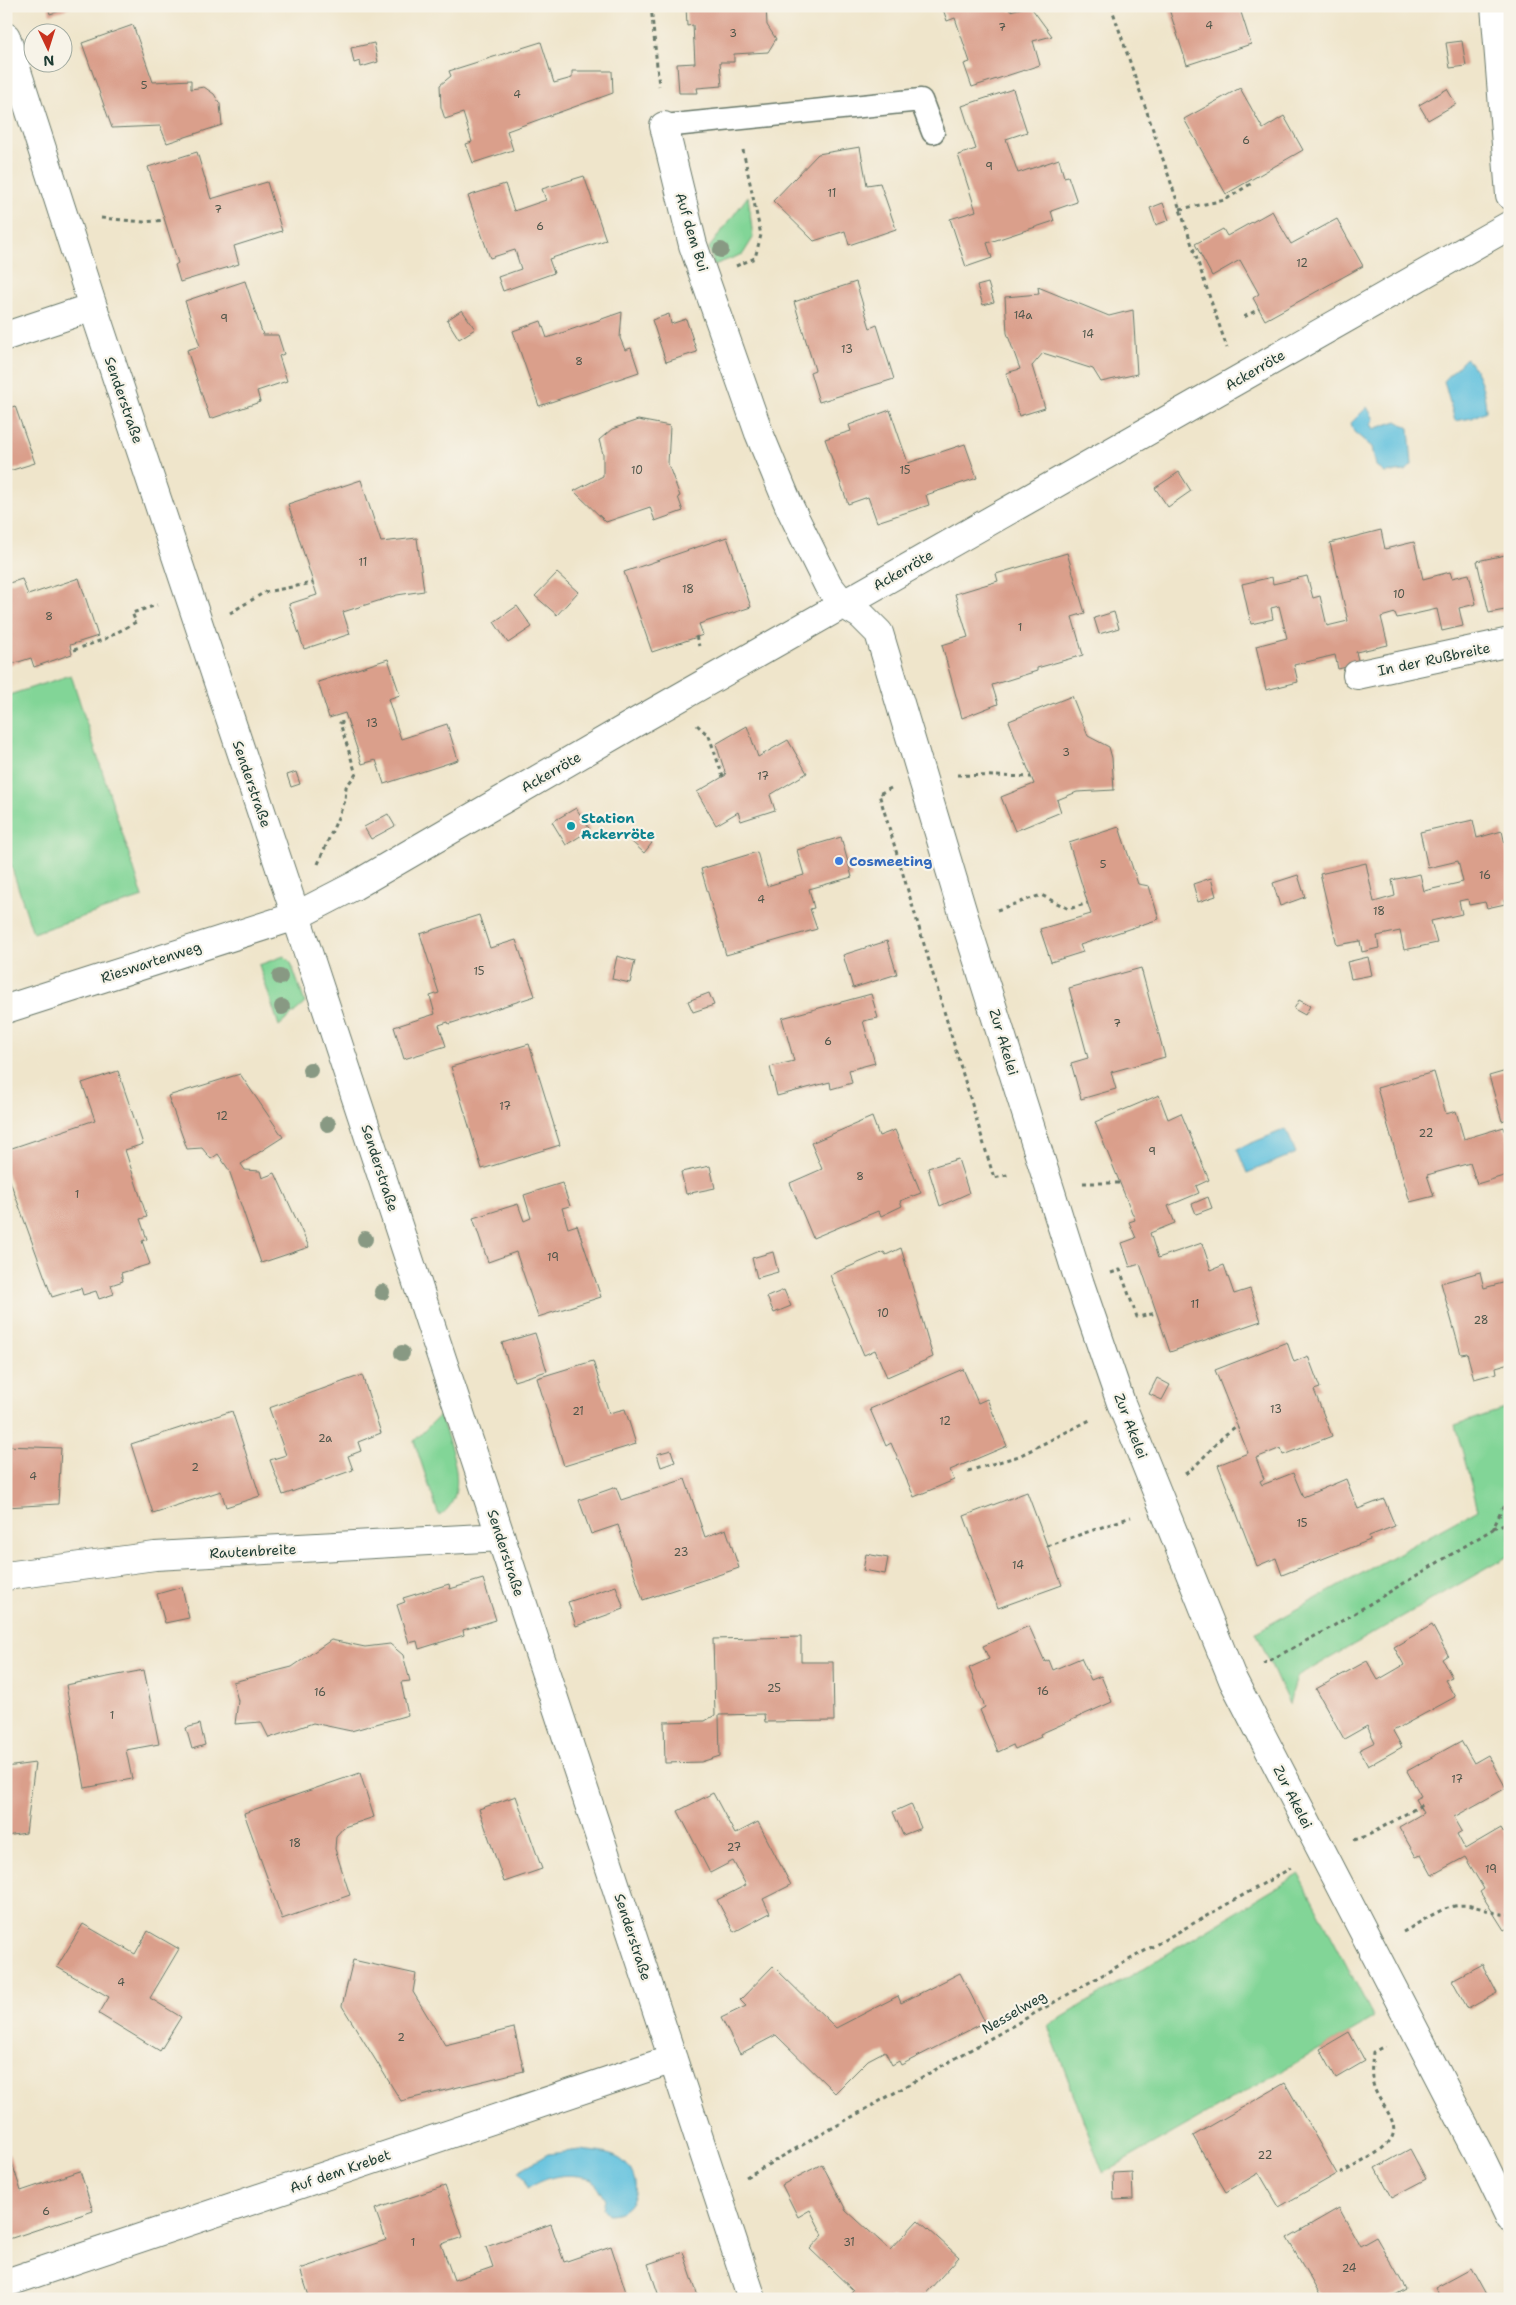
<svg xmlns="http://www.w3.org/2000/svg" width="1516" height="2305" viewBox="0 0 1516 2305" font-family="'Shantell Sans',sans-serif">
<rect width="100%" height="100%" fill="#f7f3e8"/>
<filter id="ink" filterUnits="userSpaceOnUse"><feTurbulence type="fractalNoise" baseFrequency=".02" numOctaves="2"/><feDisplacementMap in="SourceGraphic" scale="10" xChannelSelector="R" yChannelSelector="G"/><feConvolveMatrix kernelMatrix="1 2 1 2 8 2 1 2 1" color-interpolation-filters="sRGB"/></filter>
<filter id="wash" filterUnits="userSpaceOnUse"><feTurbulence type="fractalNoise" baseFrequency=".0096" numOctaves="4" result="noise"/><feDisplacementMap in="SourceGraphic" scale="20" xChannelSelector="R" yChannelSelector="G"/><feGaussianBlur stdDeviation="1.12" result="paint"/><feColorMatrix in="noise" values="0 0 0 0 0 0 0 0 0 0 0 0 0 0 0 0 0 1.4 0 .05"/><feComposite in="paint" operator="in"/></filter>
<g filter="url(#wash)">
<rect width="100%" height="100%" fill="#efe5cb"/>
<path fill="#82d597" stroke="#508966" d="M748,196L753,238L743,254L714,265L709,248Z
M71,675L143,897L33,933L6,850V696Z
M284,956L291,963L305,1003L279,1026L259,965Z
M1510,1407V1555L1297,1677L1289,1704L1256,1632L1478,1509L1455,1425Z
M440,1415C449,1445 473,1494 439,1516L414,1441Z
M1299,1874L1374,2018L1103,2173L1048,2026Z"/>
<path fill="#60c1de" stroke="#407f89" d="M1466,358C1480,372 1485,391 1486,411L1472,418L1455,421L1444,381Z
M1367,407L1374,419L1371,424L1374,429L1397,421L1409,428L1412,465L1406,471L1385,473L1376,466L1372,447L1354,432L1351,423Z
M1286,1129L1296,1153L1247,1173L1237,1149Z
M580,2150C594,2152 614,2152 625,2163C643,2181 638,2214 608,2214L603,2208L605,2200L593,2179C568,2172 549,2175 527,2189L525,2179L518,2171L548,2154Z"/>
<g id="blocks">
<path fill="#da9f8b" d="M48,6H73V7L50,14Z
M686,6H766L767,25L776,39L768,52L734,54V62H720L722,86L697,88L698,93H679L677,64L695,63L693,25L687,26Z
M942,6H1008L1010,11L1030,6L1052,36L1033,41L1040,65L972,87L964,64L970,62L955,18L947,21Z
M1168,6H1239L1251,44L1187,65Z
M133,25L153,82L191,80V89L204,87L214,94L220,104L222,125L167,143L160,126L112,128L82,43Z
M1462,41L1466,66L1450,68L1446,43Z
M541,42L554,83L572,78V71H612L613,93L507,131L513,150L473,163L466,144L472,142L463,113L445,119L441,107L440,85L451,76L449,71Z
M374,43L378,62L361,67L360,61L354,63L351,48Z
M1240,88L1263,129L1284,116L1303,150L1226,194L1184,119Z
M1013,89L1027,132L1006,139L1018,173L1059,159L1064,177L1068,176L1077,202L1051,211L1054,221L987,243L992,258L966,267L950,219L976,211L958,155L976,149L962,106Z
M1447,89L1456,104L1428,120L1419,105Z
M860,147L867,185L880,183L896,229L849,245L845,231L814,241L773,201L818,154Z
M197,152L211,199L267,182L282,231L234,246L239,264L180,282L175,265L178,263L148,167Z
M584,176L606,240L549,259L554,273L503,291L498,277L521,269L515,250L490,258L468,196L505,184L514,211L546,200L542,189Z
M1163,203L1169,220L1156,225L1150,208Z
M1272,211L1291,244L1337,219L1363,266L1265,320L1253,298L1259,294L1240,260L1212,276L1195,244L1223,229L1227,236Z
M245,281L263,335H278L284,354L279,356L287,381L257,391L260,402L210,419L187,350L200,346L185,301Z
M856,282L870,328L877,325L894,379L819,402L810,372L815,370L794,302Z
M988,283L994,302L983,305L977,286Z
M1038,287L1109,316L1133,310L1137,374L1101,382L1093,369L1043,353L1032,366L1045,408L1019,416L1006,373L1020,369L1007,333L1005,297L1039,294Z
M462,310L475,329L459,339L447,320Z
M622,312L620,338L625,350L631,348L639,372L539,406L513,331L541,321L547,338Z
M669,314L671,324L686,319L697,352L666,362L652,320Z
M15,406L35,463L6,472V409Z
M890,410L908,463L965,444L977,478L926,495L929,505L877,522L868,497L848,504L825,439L851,431L849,425Z
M638,420L670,426L668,464L680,496L678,497L683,511L655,521L650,507L606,522L574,491L603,476V454L599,440L612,429Z
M1179,472L1191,491L1168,507L1155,488Z
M361,480L381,542L417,538L424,591L397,595L343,612L350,634L304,649L289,604L317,595L288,504Z
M1381,530L1385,549L1414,542L1423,579L1450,572L1452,578L1469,574L1476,604L1459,608L1463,626L1442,631L1437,609L1397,618L1395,613L1381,617L1388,645L1356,652L1359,664L1338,669L1335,655L1294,665L1298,682L1266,690L1256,646L1287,638L1279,606L1271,608L1273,619L1251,624L1242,584L1272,577L1273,584L1307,576L1313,598L1320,596L1327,626L1348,621L1330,543Z
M727,537L751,607L699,624L703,635L652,652L624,572Z
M1067,553L1085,613L1072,617L1083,655L1037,668V671L992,685L998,704L962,718L942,645L968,637L955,594L998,581L996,574Z
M1510,554V609L1489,613L1477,561Z
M557,573L578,592L557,615L535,596Z
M79,578L98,636L70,645L72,654L34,667L31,658L6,666V584L22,579L28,595Z
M517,606L532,627L508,643L494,622Z
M1114,612L1119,628L1099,634L1094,618Z
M388,659L400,695L388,699L401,739L447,724L458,760L384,784L376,760L362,764L345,713L329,718L318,682Z
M1072,696L1088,736L1109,747L1112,758L1114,790L1077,792L1057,800L1061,812L1015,831L1001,797L1034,784L1009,721Z
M747,726L758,757L788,740L807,773L770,795L775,810L741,821L738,812L716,825L697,792L726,775L716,744Z
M296,772L300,784L291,787L287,775Z
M576,808L590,830L566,845L552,822Z
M388,814L395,826L371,839L364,827Z
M1473,820L1477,838L1502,831L1510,866V899L1504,900L1505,904L1487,908L1485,902L1469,905L1468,899L1459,901L1462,914L1431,921L1437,943L1404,950L1400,931L1377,936L1379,948L1362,952L1360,941L1337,945L1320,874L1366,863L1374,902L1395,896L1392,880L1420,874L1424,891L1463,882L1458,861L1428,868L1420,832Z
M1119,827L1138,884L1149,886L1159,919L1080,945L1083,952L1051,962L1040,929L1091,914L1069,843Z
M639,832L652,843L644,853L631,841Z
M841,837L852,877L809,889L814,908L810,909L817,929L726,955L701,869L757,852L767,886L804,875L797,850Z
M1298,875L1305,897L1280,906L1273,883Z
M1211,878L1216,896L1198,902L1193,884Z
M479,915L490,948L516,940L535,996L449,1024L448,1022L439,1025L446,1046L404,1059L394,1027L435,1014L430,996L439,993L420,934Z
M887,941L897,974L853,988L843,955Z
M617,956L635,961L630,983L612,979Z
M1368,957L1372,975L1351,979L1347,962Z
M1141,968L1165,1057L1111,1072L1116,1089L1081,1099L1071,1063L1088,1058L1069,988Z
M709,993L714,1005L693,1012L688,1001Z
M871,994L878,1018L863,1021L875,1063L849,1070L852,1083L831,1089L830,1082L777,1096L770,1067L794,1061L782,1018Z
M1299,1000L1310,1006L1305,1015L1294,1009Z
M529,1044L560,1145L482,1169L451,1067Z
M1510,1070V1118L1502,1121L1489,1076Z
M118,1071L143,1144L125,1150L147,1217L140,1219L147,1239L142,1241L150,1264L121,1273L123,1281L111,1285L114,1294L99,1299L96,1291L83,1295L81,1288L52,1297L6,1170V1150L95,1120L82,1083Z
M1434,1072L1446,1114L1456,1111L1464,1139L1504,1127L1510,1147V1174L1477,1184L1470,1163L1427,1175L1434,1196L1410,1202L1377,1088Z
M240,1074L283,1137L241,1164L245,1170L260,1171L262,1178L275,1173L309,1247L261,1263L229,1170L218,1154L211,1159L202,1148L187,1149L168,1096Z
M1159,1095L1168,1119L1181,1113L1209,1180L1196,1186L1199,1193L1168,1206L1175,1223L1150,1233L1158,1258L1202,1243L1211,1270L1224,1265L1234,1294L1250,1289L1261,1321L1170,1352L1140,1264L1130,1267L1122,1243L1136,1238L1129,1222L1135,1220L1095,1122Z
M872,1117L879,1136L895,1130L921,1193L900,1201L902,1206L881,1216L878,1211L813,1238L790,1183L822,1169L811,1143Z
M958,1159L969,1193L940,1206L928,1168Z
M710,1166L715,1188L686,1194L681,1172Z
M562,1183L570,1206L562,1208L568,1228L577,1225L601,1297L538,1317L516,1252L488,1262L473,1218L518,1204L524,1221L531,1218L524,1195Z
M1208,1197L1212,1208L1196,1214L1192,1204Z
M901,1248L933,1357L887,1377L875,1350L864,1355L830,1275L884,1252L886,1255Z
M773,1252L778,1272L757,1278L752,1258Z
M1480,1272L1484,1288L1510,1281V1363L1496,1367L1497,1373L1474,1379L1467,1353L1461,1354L1441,1283Z
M784,1290L791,1306L774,1313L767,1297Z
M535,1333L547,1371L514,1381L502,1343Z
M1287,1342L1294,1362L1308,1356L1320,1388L1314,1390L1332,1436L1283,1455L1281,1448L1256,1458L1264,1479L1260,1481L1262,1485L1293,1473L1303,1497L1346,1479L1358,1509L1384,1499L1395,1526L1369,1536L1370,1540L1282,1575L1276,1558L1257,1566L1218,1465L1248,1453L1215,1370Z
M593,1361L609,1413L625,1409L636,1444L564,1466L537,1378Z
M963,1369L978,1403L987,1399L1007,1446L950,1470L954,1480L914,1497L891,1443L886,1446L870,1409Z
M362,1375L381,1433L358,1442L361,1451L348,1456L353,1470L283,1495L270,1460L286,1455L269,1408Z
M1157,1378L1170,1385L1162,1400L1149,1394Z
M232,1411L260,1496L226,1507L221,1491L153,1513L131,1444Z
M6,1446L61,1448L58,1504L6,1507Z
M671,1450L675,1462L661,1467L657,1454Z
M685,1479L705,1537L726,1529L739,1568L643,1600L618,1525L591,1534L579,1500L616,1487L621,1500Z
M1027,1492L1062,1585L998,1608L964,1516Z
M866,1554L888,1558L885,1574L863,1570Z
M483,1579L496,1620L463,1630L464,1635L419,1649L417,1641L409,1643L397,1605L405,1602L403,1598L449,1584L450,1589Z
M616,1586L624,1609L576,1626L568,1602Z
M182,1587L189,1618L165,1623L157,1594Z
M1432,1625L1448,1655L1442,1659L1452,1677L1445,1680L1455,1697L1393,1731L1402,1747L1368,1766L1359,1750L1375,1742L1367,1726L1344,1739L1316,1689L1367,1661L1378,1680L1404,1665L1394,1647Z
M1029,1626L1045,1662L1049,1660L1053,1670L1081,1658L1091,1680L1101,1676L1112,1702L1040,1734L1041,1737L1015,1749L1013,1745L998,1752L980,1710L985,1707L969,1668L989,1659L983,1646Z
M801,1637V1662H833L834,1721L765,1722L764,1714L719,1715L720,1756L701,1762L665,1763L664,1722L705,1721L715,1715L713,1639Z
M331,1640L365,1647L390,1644L403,1655L410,1681L401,1682L408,1715L351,1731L313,1723L269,1738L261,1722L235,1724L238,1701L233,1682L292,1667Z
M144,1670L159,1744L126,1750L132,1779L85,1788L66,1685Z
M200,1724L205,1745L192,1749L186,1728Z
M1461,1741L1474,1763L1488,1755L1506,1788L1454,1817L1462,1831L1457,1834L1465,1849L1501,1828L1504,1833L1510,1829V1927L1504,1930L1480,1892L1484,1889L1465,1857L1432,1875L1421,1855L1416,1857L1399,1827L1423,1813L1415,1799L1421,1796L1407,1771Z
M35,1763L26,1833L6,1836V1767Z
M360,1773L374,1817L344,1827L336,1836L335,1849L350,1895L282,1919L244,1813Z
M713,1793L735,1834L758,1822L791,1885L763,1899L770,1913L734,1932L717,1900L746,1885L733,1861L710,1873L678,1811Z
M516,1796L542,1869L504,1882L479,1809Z
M911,1804L921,1828L903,1835L893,1812Z
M83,1924L135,1954L148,1931L179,1949L150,1998L181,2017L160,2051L99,2014L109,1997L57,1967Z
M353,1960L416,1974L413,1992L445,2045L514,2028L524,2071L401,2101L342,2006Z
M1482,1964L1497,1993L1468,2009L1452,1980Z
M773,1966L836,2028L898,1996L901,2003L960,1973L985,2022L901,2065L899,2061L892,2065L885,2051L868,2060L835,2093L776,2035L740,2054L721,2018L746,2006L740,2000Z
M1349,2032L1365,2061L1336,2078L1320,2049Z
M1285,2083L1337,2174L1279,2207L1259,2173L1226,2192L1193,2136Z
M1410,2149L1426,2179L1392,2197L1376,2168Z
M9,2153L21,2191L80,2171L93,2211L9,2239L6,2231V2154Z
M822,2164L846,2210L890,2250L918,2220L959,2257L921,2299H855L850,2294L853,2290L810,2249L823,2235L810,2210L798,2217L782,2185Z
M1132,2172L1133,2199L1114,2200L1113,2173Z
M445,2186L463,2237L441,2244L454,2280L493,2267L486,2247L551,2224L564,2262L611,2246L627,2295L615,2299H310L300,2269L386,2240L375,2209Z
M1339,2208L1360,2246L1376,2237L1406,2289L1388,2299H1319L1321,2297L1287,2238Z
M683,2252L699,2299H660L648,2264Z
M1471,2268L1488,2299H1442L1436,2287Z"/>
</g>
</g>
<g filter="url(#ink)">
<use href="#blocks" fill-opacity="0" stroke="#687869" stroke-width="1"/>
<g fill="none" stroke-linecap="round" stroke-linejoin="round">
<g stroke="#687869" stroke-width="25">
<path id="service" d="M664,126L921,100L933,132"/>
</g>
<g stroke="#687869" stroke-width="30">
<path id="minor" d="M1495,6L1510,195
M6,37L93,307L296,916L752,2299
M664,126L693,245L759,433L790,508L828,585L843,604L861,615L879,633L965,920L1080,1284L1121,1403L1233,1680L1482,2160L1510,2218
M6,336L93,307
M1357,675L1510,642
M6,1009L296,916L354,886L633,724L1510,225
M6,1576L155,1556L501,1537
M6,2283L673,2059"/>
</g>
<path stroke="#687869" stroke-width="3" stroke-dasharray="4 4" stroke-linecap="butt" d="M651,6L659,86
M1111,6L1227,348
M1152,6H1158
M1180,209L1225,200L1252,183
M101,218L144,222L165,220
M736,266L755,258L761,235L743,150
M1244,317L1259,309
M230,613L265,592L313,583
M696,636L699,646
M74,650L105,639L136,622L132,613L157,605
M697,725L709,736L723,777
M957,775L1031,777
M891,788L879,794L994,1178L1011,1174
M318,864L345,801L346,787L356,774L340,723L348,721
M997,910L1041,895L1069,909L1088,903
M1083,1183H1120
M1111,1273L1120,1270L1137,1317L1157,1313
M968,1471L1019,1456L1092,1419
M1185,1474C1205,1460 1216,1439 1237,1426
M1493,1528L1510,1522
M1047,1546L1131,1517
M1263,1664L1330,1628L1493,1529L1510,1492
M1354,1840L1367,1836L1425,1803
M1403,1932C1424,1921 1447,1901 1471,1906C1485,1908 1496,1916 1510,1914
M1340,2174C1355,2165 1374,2157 1386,2145C1407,2126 1379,2105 1374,2087C1370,2075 1372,2064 1373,2052L1385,2046
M746,2177L1291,1868"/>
<use href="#service" stroke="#fff" stroke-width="22"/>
<use href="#minor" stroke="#fff" stroke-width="28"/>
</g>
<g fill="#889983">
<circle cx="721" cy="250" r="8"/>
<circle cx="280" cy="977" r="8"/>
<circle cx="282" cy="1007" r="8"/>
<circle cx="310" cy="1070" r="8"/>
<circle cx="328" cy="1124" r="8"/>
<circle cx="365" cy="1239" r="8"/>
<circle cx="382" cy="1292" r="8"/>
<circle cx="402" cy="1353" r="8"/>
</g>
</g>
<circle fill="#0f9aa8" stroke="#f7f3e8" stroke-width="2" cx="571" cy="826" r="5"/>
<circle fill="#3f7fe0" stroke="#f7f3e8" stroke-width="2" cx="839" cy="861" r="5"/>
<g text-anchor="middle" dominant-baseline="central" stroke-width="4.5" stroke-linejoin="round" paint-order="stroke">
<g font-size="11" fill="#4e564a">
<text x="1209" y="25">4</text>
<text x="1002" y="27">7</text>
<text x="733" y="33">3</text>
<text x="144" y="85">5</text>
<text x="517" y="94">4</text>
<text x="1246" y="140">6</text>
<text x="989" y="166">9</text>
<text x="832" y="193">11</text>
<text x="218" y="209">7</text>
<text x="540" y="226">6</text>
<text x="1302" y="263">12</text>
<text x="1023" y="315">14a</text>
<text x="224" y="318">9</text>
<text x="1088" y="334">14</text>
<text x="847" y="349">13</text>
<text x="579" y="361">8</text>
<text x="637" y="470">10</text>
<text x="905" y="470">15</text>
<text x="363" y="562">11</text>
<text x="688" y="589">18</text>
<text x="1399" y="594">10</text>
<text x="49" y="616">8</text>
<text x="1020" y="627">1</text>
<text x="372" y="723">13</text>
<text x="1066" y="752">3</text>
<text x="763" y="776">17</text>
<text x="1103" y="864">5</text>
<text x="1485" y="875">16</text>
<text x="761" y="899">4</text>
<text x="1379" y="911">18</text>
<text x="479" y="971">15</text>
<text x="1117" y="1023">7</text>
<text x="828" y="1041">6</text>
<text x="505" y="1106">17</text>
<text x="222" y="1116">12</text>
<text x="1426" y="1133">22</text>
<text x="1152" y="1151">9</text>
<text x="860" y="1176">8</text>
<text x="77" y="1194">1</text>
<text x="553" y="1257">19</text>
<text x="1195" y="1304">11</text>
<text x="883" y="1313">10</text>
<text x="1481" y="1320">28</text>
<text x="1276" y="1409">13</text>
<text x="578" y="1411">21</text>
<text x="945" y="1421">12</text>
<text x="325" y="1438">2a</text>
<text x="195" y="1467">2</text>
<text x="33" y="1476">4</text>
<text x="1302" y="1523">15</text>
<text x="681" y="1552">23</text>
<text x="1018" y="1565">14</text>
<text x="774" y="1688">25</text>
<text x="1043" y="1691">16</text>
<text x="320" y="1692">16</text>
<text x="112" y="1715">1</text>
<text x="1457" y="1779">17</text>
<text x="295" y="1843">18</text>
<text x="734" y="1847">27</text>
<text x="1491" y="1869">19</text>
<text x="121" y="1982">4</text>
<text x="401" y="2037">2</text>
<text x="1265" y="2155">22</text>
<text x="46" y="2211">6</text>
<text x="413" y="2242">1</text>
<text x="849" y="2242">31</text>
<text x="1349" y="2268">24</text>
</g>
<g font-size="14" fill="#1f3d34" stroke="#f7f3e8">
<text transform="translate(692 232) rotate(73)">Auf dem Bui</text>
<text transform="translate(1255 370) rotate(-30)">Ackerröte</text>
<text transform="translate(124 400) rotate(71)">Senderstraße</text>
<text transform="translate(903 570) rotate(-30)">Ackerröte</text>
<text transform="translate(1434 659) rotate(-12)">In der Rußbreite</text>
<text transform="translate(551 772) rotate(-30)">Ackerröte</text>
<text transform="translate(252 784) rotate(71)">Senderstraße</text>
<text transform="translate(151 962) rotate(-18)">Rieswartenweg</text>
<text transform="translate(1004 1042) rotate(73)">Zur Akelei</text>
<text transform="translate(380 1168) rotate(72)">Senderstraße</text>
<text transform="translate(1131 1426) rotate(69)">Zur Akelei</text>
<text transform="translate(253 1551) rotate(-3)">Rautenbreite</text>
<text transform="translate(506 1553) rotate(72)">Senderstraße</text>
<text transform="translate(1293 1797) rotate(63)">Zur Akelei</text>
<text transform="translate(633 1937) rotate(72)">Senderstraße</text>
<text transform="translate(1014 2012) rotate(-30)">Nesselweg</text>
<text transform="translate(340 2171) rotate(-19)">Auf dem Krebet</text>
</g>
<g font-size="14" font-weight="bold" fill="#0d838f" stroke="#f7f3e8" text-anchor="start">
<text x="581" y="818">Station<tspan x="581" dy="16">Ackerröte</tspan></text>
</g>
<g font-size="14" font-weight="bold" fill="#366cbe" stroke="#f7f3e8" text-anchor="start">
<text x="849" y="861">Cosmeeting</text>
</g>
</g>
<rect width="1516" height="2305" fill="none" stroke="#f7f3e8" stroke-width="25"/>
<g transform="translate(48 48) rotate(176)"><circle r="24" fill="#f7f3e8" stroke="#a1aaa0"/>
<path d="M0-4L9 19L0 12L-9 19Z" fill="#c8321e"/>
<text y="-8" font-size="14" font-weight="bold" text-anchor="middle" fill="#1f3d34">N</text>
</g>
</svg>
